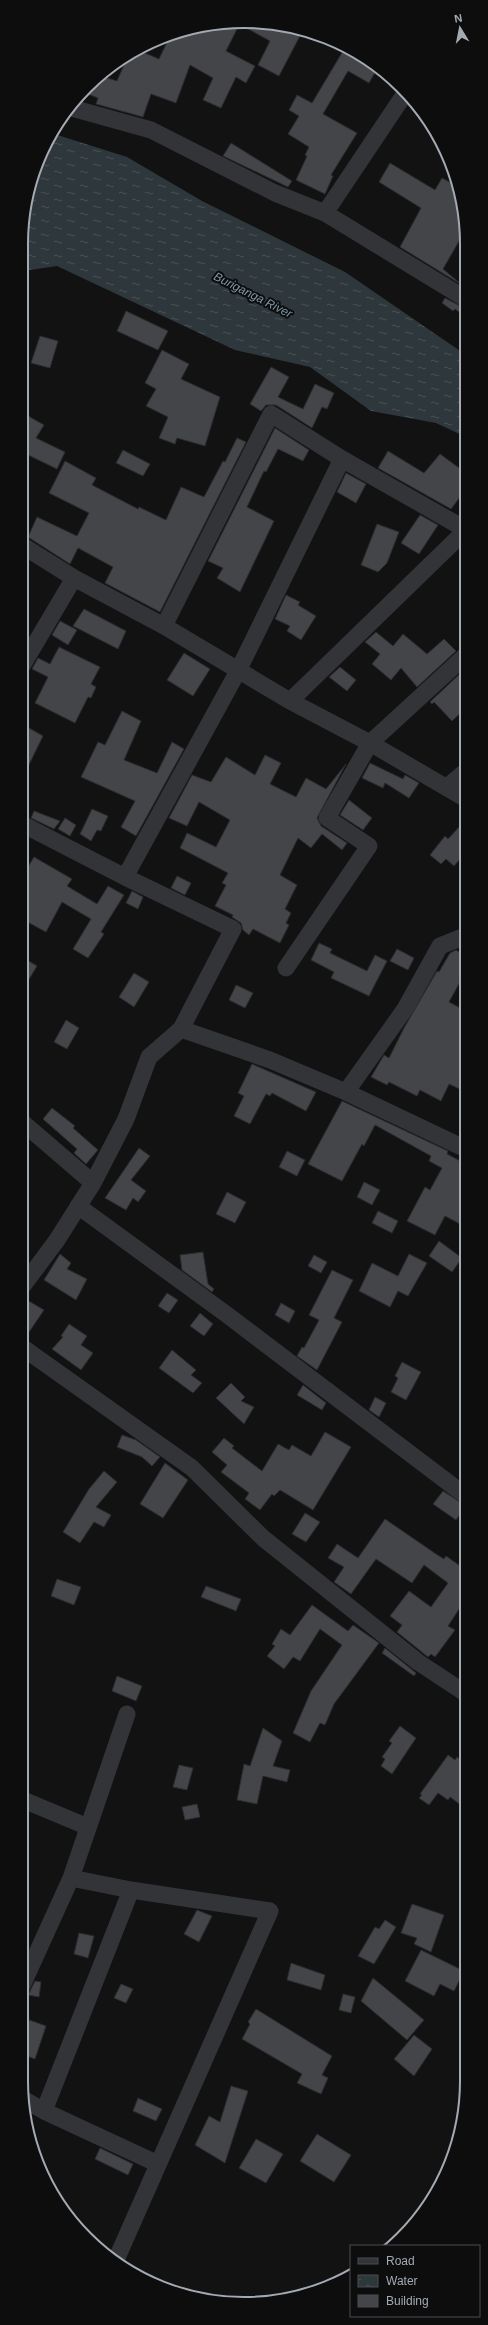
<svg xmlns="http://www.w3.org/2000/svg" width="488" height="2325" viewBox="0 0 488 2325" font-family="Helvetica,sans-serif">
<defs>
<pattern id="water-ripples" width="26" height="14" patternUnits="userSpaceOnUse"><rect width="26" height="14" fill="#2e373c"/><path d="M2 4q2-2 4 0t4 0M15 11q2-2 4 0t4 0" fill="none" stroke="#495156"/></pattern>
</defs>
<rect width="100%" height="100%" fill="#121213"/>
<path fill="url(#water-ripples)" d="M51,133L127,157L202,201L345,272L466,355V437L436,423L371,411L310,367L235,350L57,266L23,271V215Z"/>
<path fill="#434548" stroke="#2c2c2f" d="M265,23H273L302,32L279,76L258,65L270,41L241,25Z
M239,25L226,51L255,66L246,83L236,77L221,108L203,100L213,78L190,65L176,103L151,94L143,117L96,104L98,98L85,93L101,76L117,81L127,58L140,51L159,59L170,36L186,29Z
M346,46L377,69L369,83L348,71L323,114L357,133L331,175L333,176L325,194L296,180L307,156L305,155L309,147L288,134L299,116L289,110L297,95L312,103Z
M231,143L292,181L288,187L223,156Z
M390,163L435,190L442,178L455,185L466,229L443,269L462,285L400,247L421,208L379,182Z
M445,298L466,309V317L455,309L453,311L442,303Z
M126,311L168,331L158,350L117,331Z
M40,336L58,341L50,368L31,363Z
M162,350L189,364L181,379L220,397L205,446L177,438L175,444L159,438L168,417L146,406L156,389L145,383Z
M271,367L289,377L278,397L303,409L315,384L334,393L327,409L322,407L312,428L276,405H266L261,411L250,404Z
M23,413L44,425L36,438L65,452L57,469L26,454L23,461Z
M275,428L309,450L303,461L278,449L266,472L264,471L247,507L274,521L240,592L217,578L223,568L208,561Z
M237,438L246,442L160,612L105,583L113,567L78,548L70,564L28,537L37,517L77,536L89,513L49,493L65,461L96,478L92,485L138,509L139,507L166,520L181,487L204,497L223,461L225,462Z
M123,450L150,464L143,476L116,463Z
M388,451L424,473L440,454L466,473V489L451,509L378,468Z
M346,473L366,484L356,503L337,492Z
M420,515L438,525L419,554L401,543Z
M377,524L399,532L387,563L378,572L361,565Z
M286,595L300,602L298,605L316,616L301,640L287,631L290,626L275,619Z
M84,609L126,631L118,649L73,626Z
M60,621L77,630L68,645L52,635Z
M376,632L393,646L403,634L427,654L444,639L456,651L417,687L401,668L391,680L372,664L380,654L365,642Z
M59,647L100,667L91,684L96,687L91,698L88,697L75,723L35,703L48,677L32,669L38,658L50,664Z
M184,653L210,669L193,696L167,680Z
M340,667L356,680L347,691L329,677Z
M466,668V708L452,721L434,702L432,704L430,702Z
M122,711L141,721L124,760L157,773L172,742L184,749L136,836L121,827L135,801L81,777L98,742L105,745Z
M22,724L43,736L22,779Z
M265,755L281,763L270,784L296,797L306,778L326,789L346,764L317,818L321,826L347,843L342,850L322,834L311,848L298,838L280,875L297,885L285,909L291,913L286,923L289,925L280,943L253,929L249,935L243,930L241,923L232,917L233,915L215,906L226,885L222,883L228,873L180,848L187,833L216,847L230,820L199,802L187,826L169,818L192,775L211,782L226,757L255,775Z
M370,763L403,779L405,775L419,783L409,798L385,783L383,788L362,778Z
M349,800L372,818L363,830L340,815Z
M92,809L108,816L101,831L97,830L91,841L80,834Z
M34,811L60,821L54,829L31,818Z
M65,818L76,825L70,836L58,829Z
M460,826L466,832V852L454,866L446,859L441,864L430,855L445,836L448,839Z
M34,857L72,879L67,886L97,904L108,886L124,895L101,932L104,934L88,958L73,949L91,919L62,902L46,932L22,919V897L27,887L22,884V877Z
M177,876L191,883L185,895L171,888Z
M132,891L143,897L138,909L126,903Z
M319,943L332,949L330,953L367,971L375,955L387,961L369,996L331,978L334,972L311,960Z
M397,949L414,958L408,970L390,961Z
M456,950L466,956V971L449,1002L466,1011V1092L449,1084L441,1101L420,1090L417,1096L389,1082L387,1085L371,1077L384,1055L389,1058L404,1028L437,971L439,972L450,953Z
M22,957L37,966L22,991Z
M134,973L149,982L134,1007L119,997Z
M236,985L253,993L245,1008L229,1000Z
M66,1020L79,1028L67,1049L54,1042Z
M252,1064L316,1092L306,1111L272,1093L270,1096L266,1094L250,1124L234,1116L244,1096L238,1093Z
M342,1101L448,1151L447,1154L466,1164V1227L445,1216L435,1235L407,1221L425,1187L430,1190L442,1168L429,1161L431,1156L375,1125L364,1146L362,1144L342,1181L308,1164Z
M52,1108L75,1126L73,1128L98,1150L86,1164L74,1153L77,1149L43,1119Z
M139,1148L150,1156L131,1180L146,1191L138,1202L133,1198L126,1210L105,1198Z
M287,1151L305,1160L297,1176L279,1167Z
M364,1182L380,1190L372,1205L357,1197Z
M227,1192L246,1202L235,1223L216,1214Z
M378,1211L398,1221L392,1233L372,1223Z
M439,1241L462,1258L452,1272L429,1256Z
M203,1252L208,1284L214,1289L212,1292L182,1270L180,1255Z
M60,1254L71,1263L67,1269L87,1279L76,1300L44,1280Z
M409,1254L427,1263L408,1296L398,1291L390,1307L359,1291L372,1263L398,1276Z
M314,1255L327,1262L321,1273L308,1266Z
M332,1270L353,1280L334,1318L342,1322L317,1370L297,1356L302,1347L304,1348L319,1320L309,1315Z
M167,1293L178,1300L169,1313L158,1306Z
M22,1297L44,1310L25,1338L22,1337Z
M281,1303L295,1311L289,1323L275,1315Z
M200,1313L213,1324L204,1336L190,1326Z
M69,1324L87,1336L81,1345L93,1353L81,1370L52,1349L63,1337L61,1336Z
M172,1350L196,1370L191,1375L202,1383L193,1393L159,1368Z
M402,1362L421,1372L406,1400L391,1392L398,1378L395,1376Z
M231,1383L245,1397L241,1401L254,1407L244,1424L216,1398Z
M303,1385L326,1403L322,1410L297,1395Z
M375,1397L386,1403L379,1417L369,1410Z
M325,1432L351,1447L313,1510L280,1490L274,1496L272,1494L260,1510L245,1499L249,1493L221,1472L227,1465L212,1452L224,1438L234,1446L232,1448L262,1471L278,1444L289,1450L292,1445L311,1456Z
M122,1435L136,1440L160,1457L152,1466L142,1457L117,1447Z
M165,1463L188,1480L163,1518L140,1504Z
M104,1471L117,1482L96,1507L111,1515L104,1527L94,1522L80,1543L63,1532L89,1489Z
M443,1491L466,1506L456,1520L433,1504Z
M305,1513L320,1522L306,1542L292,1534Z
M385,1519L436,1554L444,1559L446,1556L466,1570L465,1600L448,1626L455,1630L435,1657L431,1654L428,1657L397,1632L402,1625L390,1616L409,1591L431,1607L448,1583L424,1565L412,1583L376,1559L351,1594L334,1582L344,1567L328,1558L337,1544L358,1558Z
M57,1579L81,1587L74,1605L51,1596Z
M206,1586L241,1599L236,1611L201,1597Z
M312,1605L348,1631L353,1625L379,1643L334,1704L325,1725L320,1723L310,1742L293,1733L311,1691L342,1645L320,1629L300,1661L293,1657L284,1669L267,1656L275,1646L272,1644L281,1629L290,1635Z
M385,1648L416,1673L414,1676L382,1653Z
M117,1676L142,1686L136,1701L112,1691Z
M400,1726L416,1738L392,1774L381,1766L385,1759L382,1757L392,1743L389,1741Z
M263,1728L282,1741L273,1766L290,1770L287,1782L263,1776L257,1804L237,1800L244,1764L250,1766Z
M448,1755L455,1760L457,1757L465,1763V1808L450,1797L448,1800L438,1793L429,1805L419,1798L422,1795L420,1794Z
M179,1765L193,1768L187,1790L173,1787Z
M197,1804L200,1817L185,1820L182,1807Z
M412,1904L444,1915L431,1952L414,1944L417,1938L401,1933Z
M197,1910L212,1916L199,1942L184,1934Z
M385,1920L396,1927L374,1964L358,1956L375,1927L379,1929Z
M79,1933L94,1936L88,1958L74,1954Z
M421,1950L464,1971L454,1991L440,1984L434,1996L405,1981Z
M291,1963L325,1975L321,1990L287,1980Z
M373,1978L424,2020L407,2040L361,2001Z
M35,1981L41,1982L39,1997L28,1995Z
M121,1984L133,1989L126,2003L114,1998Z
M343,1994L355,1997L351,2013L339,2010Z
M256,2009L332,2056L322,2075L328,2078L321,2094L297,2083L302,2074L242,2039L250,2024L248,2022Z
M21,2017L46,2026L35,2059L21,2054Z
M414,2035L432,2049L414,2076L394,2059Z
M231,2086L248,2091L225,2163L195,2145L209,2116L220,2122Z
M138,2098L162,2109L156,2121L133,2111Z
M317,2134L351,2155L334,2182L300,2161Z
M256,2139L283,2154L266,2183L239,2168Z
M100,2148L133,2164L128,2175L95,2159Z"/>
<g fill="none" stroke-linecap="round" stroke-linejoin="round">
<path stroke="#333437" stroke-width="17" d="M72,108L151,130L275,193L325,213L466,299
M325,213L406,92
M23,546L74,578
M164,626L271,414L342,459L465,529
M22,666L74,578L164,626L290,701L370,743L466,799
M290,701L466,530
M447,787L466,771
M22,824L125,877
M286,968L369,846L327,818L370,743L466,655
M181,1029L233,929L125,877L238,671L342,459
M346,1092L466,1149
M22,1122L93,1183
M78,1206L226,1314L466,1496
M22,1287L57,1240L93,1183L126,1119L149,1057L181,1029L270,1060L346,1092L405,1009L440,946L460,938L466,940
M22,1347L192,1468L263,1538L418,1662L465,1693
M21,1799L88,1827
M21,1988L71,1878
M25,2100L44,2111L131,1890
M44,2111L158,2164
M116,2260L270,1911L131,1890L71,1878L127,1714"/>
</g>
<g text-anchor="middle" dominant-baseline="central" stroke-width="4" stroke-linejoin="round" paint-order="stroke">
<g font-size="12" font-style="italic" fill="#7e99aa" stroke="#0d0d0e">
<text transform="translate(253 295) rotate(27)">Buriganga River</text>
</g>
</g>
<path d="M0 0H488V2325H0ZM244 28H244A216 216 0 0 1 460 244V2081A216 216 0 0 1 244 2297H244A216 216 0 0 1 28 2081V244A216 216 0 0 1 244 28Z" fill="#0d0d0e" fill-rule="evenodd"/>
<path fill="none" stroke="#a4aab2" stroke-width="2" d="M244 28H244A216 216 0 0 1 460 244V2081A216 216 0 0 1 244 2297H244A216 216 0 0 1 28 2081V244A216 216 0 0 1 244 28Z"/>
<rect x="350" y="2245" width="130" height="72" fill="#0d0d0e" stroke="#494c50"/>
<rect x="358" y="2258" width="20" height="6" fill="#333437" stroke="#494c50"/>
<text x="386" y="2265" font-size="12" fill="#a4aab2">Road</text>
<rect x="358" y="2275" width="20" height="12" fill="url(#water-ripples)" stroke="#494c50"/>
<text x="386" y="2285" font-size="12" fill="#a4aab2">Water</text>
<rect x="358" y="2295" width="20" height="12" fill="#434548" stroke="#494c50"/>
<text x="386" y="2305" font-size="12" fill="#a4aab2">Building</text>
<g transform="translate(460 28) rotate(350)" stroke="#0d0d0e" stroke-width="3" paint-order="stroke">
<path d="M0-3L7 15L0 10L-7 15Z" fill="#a4aab2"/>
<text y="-6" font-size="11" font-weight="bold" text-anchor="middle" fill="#a4aab2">N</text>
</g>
</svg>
